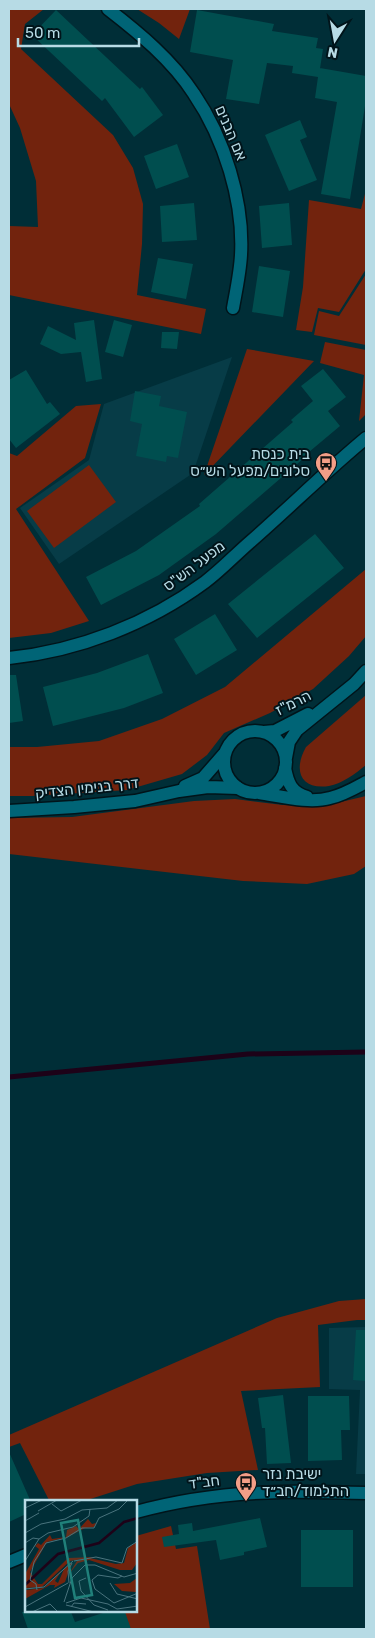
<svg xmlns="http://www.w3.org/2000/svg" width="375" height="1638" viewBox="0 0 375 1638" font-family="Rubik,'Noto Sans Hebrew',sans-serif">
<rect width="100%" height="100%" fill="#002e37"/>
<path fill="#073c47" d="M232,357L193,473L59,564L20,508L89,460L104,404Z
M366,1327V1474H356L360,1390L329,1389V1328Z"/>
<path fill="#72230d" d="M9,9H44L25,24L21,49L113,135L133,168L143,204L142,244L137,295L206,309L201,334L9,295V226L38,227L36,181L20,128L9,104Z
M137,9H190L179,39L159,23Z
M366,190V269L339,312L318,308L312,332L296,330L303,287L309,200L361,209Z
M366,274V345L314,335L319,311L339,316Z
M325,342L366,350V414L359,421L364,375L320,363Z
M247,349L314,361L204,475Z
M101,404L85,458L16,509L89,621L51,633L9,638V453L17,456L76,406Z
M89,465L116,502L54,548L27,511Z
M366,569V636L349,656L313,689L270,713L224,733L207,755L182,774L127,790L32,796H9V747H37L99,741L162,719L225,687Z
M366,695V765C356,773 342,784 329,786C300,790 293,770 306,747Z
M366,796V866L354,874L307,884L243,881L9,854V818L72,817L194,801L235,799L283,805L324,806Z
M366,1299V1320H357L318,1325L320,1387L241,1391L258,1470L207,1473L137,1484L81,1502H50L20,1443L9,1447V1435L277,1318L339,1301Z
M171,1526L176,1549L197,1546L210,1629H129L124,1612H136V1536Z"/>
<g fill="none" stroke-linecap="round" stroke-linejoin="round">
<path stroke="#1d0218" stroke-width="5" d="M9,1077L248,1054L366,1052"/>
</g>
<path fill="#004e4f" d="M56,10L140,89L142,87L163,115L134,137L105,98L102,101L32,35Z
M197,10L274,24L272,31L318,38L316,48L323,49L319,75L320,68L366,76V100L350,199L321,194L337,102L315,98L318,77L292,73L293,66L267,63L259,104L226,99L233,60L190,52Z
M300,120L307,137L300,140L317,180L289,191L265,135Z
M177,144L189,177L156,189L144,156Z
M194,203L197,240L162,242L160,206Z
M289,203L292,245L262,248L259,206Z
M158,258L193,264L186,299L151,292Z
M259,266L290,271L283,317L252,312Z
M94,320L102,379L86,382L81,352L61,354L40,344L48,326L76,340L74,323Z
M114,320L132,325L123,357L105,352Z
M162,332H179L177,349L161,348Z
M323,369L346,397L328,411L340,426L303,457L304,458L216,534L159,575L101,605L86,577L136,551L200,506L199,504L293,422L291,420L313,401L301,386Z
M26,370L47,404L50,402L60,414L16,448L9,439V380Z
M135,391L161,396L159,406L187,412L178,458L167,456L166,462L136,456L142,424L130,421Z
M315,534L344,568L257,638L228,604Z
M215,614L237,650L196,675L174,639Z
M148,654L163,693L124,708L53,726L43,687L97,673Z
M9,675H16L23,721L9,723Z
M356,1330H366V1381L353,1380Z
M283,1395L291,1463L267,1464L265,1428H262L258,1398Z
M308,1396H349L350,1430H341L342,1460L308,1461Z
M9,1452L31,1502H26V1514L9,1522Z
M260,1518L267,1547L244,1552V1555L220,1560L216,1540L164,1547L162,1537L179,1534L178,1525L192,1523L193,1531Z
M301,1530H353V1587H301Z
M22,1612H71L75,1622L106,1612H125L131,1629H28Z"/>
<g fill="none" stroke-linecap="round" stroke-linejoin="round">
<g stroke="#00141a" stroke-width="15">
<path id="minor" d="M108,9C139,33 172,60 194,94C224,138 244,201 241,255C240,273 236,291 233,308
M185,786L203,778L224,754
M9,811L74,807L135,801L179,791L208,787L238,788"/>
</g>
<g stroke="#00141a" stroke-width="15">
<path id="tertiary" d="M9,658C78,651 148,624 205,582C221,570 235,555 250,542C289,508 326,471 366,438
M224 762a31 31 0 1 1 62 0a31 31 0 1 1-62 0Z
M264,732L275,731L308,714
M286,758L289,742L297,730L354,684L366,671
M285,768C288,783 291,792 307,797
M259,793C280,796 309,804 330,798C343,795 355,788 366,782
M136,1512C183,1499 233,1493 281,1492C309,1491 338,1493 366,1493
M9,1562L26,1555"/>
</g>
<use href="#minor" stroke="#006476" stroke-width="12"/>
<use href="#tertiary" stroke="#006476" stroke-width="12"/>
</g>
<defs>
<g id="bus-pin" transform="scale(1.125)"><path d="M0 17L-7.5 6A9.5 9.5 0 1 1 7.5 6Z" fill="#f49e87" stroke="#00141a"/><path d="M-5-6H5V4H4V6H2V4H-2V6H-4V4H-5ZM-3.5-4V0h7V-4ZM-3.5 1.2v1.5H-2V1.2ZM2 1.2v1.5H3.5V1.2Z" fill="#111"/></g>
</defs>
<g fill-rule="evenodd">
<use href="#bus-pin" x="326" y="463"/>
<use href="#bus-pin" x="246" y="1483"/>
</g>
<g text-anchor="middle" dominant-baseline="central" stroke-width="4" stroke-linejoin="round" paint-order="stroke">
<g font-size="15" fill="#b7dbe5" stroke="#00141a">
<text transform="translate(231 133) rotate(67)">אם הבנים</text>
<text transform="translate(194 566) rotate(-37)">מפעל הש"ס</text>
<text transform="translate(293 703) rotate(-27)">הרמ"ז</text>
<text transform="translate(87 788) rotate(-6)">דרך בנימין הצדיק</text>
<text transform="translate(204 1482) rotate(-7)">חב"ד</text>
</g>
<g font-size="15" fill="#b7dbe5" stroke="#00141a" text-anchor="end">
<text x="310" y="454">בית כנסת<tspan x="310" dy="17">סלונים/מפעל הש״ס</tspan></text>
<text x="262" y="1474" text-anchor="start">ישיבת נזר<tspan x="262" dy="17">התלמוד/חב״ד</tspan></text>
</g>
</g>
<g transform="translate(25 1500)">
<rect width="112" height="112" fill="#002e37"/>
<path d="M63,19L67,24L71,23L69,27L60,28L43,37L22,42L5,72L13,84H17L43,58L71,57L45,61L17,87L0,88V74L14,49L10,46L13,43L16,45L25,35L27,39L41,37L42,30L51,26L54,29ZM112,42V63L107,70H95L64,60L53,63L44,74L52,61L65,58L91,64L99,63L103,48ZM47,62L40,82L29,88L30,85H25L0,99L1,90L19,88L37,70L30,81L33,83L39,69ZM112,78L111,92L97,91L89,84L105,83Z" fill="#72230d"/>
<path fill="none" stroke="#1d0218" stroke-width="2.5" d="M0,85L33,54L74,43L99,22L113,18"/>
<path fill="none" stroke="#49737d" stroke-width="1" d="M27,4L36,11L57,0M0,8L17,0M13,11L32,0M0,21L14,13M0,33L16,24L40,19L57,10L82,8L93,0M0,43L8,38L14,39M0,61L14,39L23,33L48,27L64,16L65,9M49,61L71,57L97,63L102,48L113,41M61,78L54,81L56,91L69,105L83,110M44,83L43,71L47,63M85,83L92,94L113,99M0,89L19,87L48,61M12,90L11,84L5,80L9,62L21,43L41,38L57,28H69L74,18L94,9L103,0M39,102L47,78L60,65H70L99,77L113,73M41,103L56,98L83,104L92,109L113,106M89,103L70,89L67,80L73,75L93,78L97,76M89,103L113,93M41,105L69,112M0,107L43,83M46,107L49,103L61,104M7,112L25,104L33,112"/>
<path fill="#20807a" fill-opacity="0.15" stroke="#20807a" stroke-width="2.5" d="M53,20L67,95L50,98L36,23Z"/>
<rect width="112" height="112" fill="none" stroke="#b7dbe5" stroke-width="2.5"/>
</g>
<rect width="375" height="1638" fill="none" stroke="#b7dbe5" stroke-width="20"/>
<g transform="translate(335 40) rotate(191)" stroke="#00141a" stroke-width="4" paint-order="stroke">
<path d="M0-4L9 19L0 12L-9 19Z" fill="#b7dbe5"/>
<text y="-8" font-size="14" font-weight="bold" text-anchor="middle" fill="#b7dbe5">N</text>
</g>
<path d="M18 38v8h121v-8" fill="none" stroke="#b7dbe5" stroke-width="2.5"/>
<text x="25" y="38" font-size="15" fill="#b7dbe5" stroke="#00141a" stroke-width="4" paint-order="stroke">50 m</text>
</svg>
